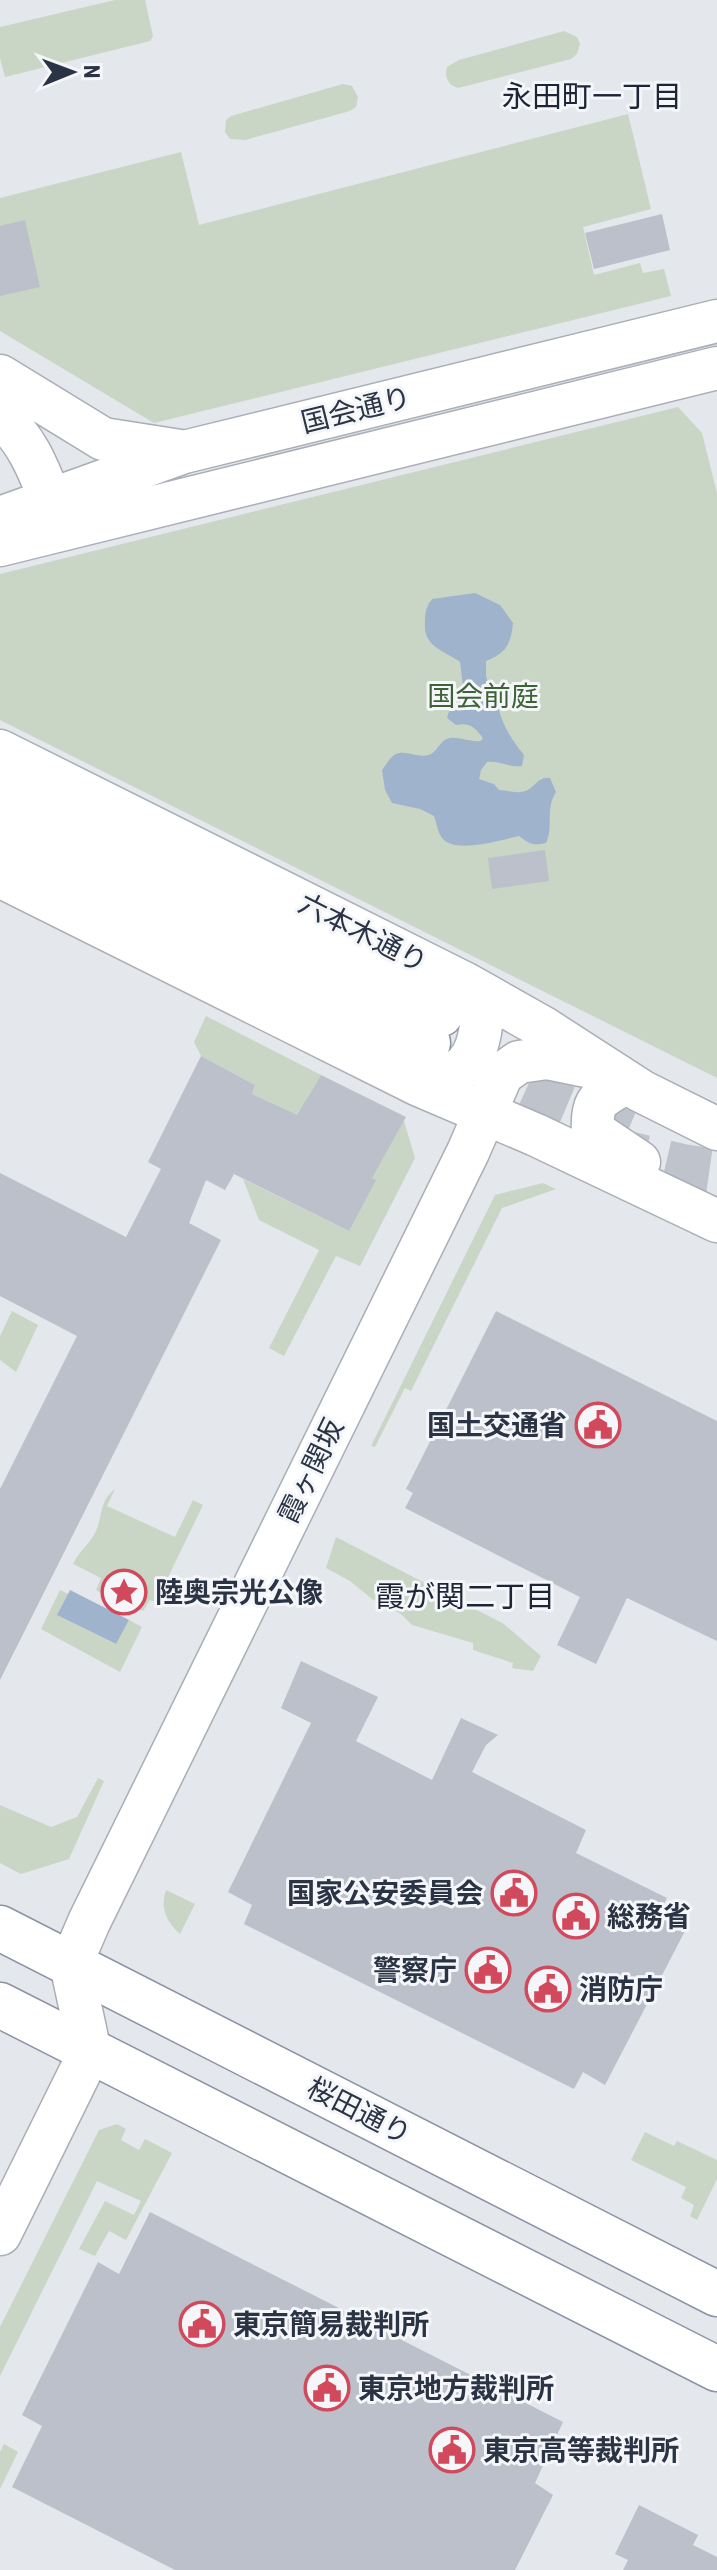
<svg xmlns="http://www.w3.org/2000/svg" width="717" height="2570" viewBox="0 0 717 2570" font-family="'Roboto Condensed','Noto Sans JP',sans-serif">
<rect width="100%" height="100%" fill="#e4e7ec"/>
<path fill="#c9d6c5" d="M115,0H145L153,36L150,41L5,77L0,58V27Z
M564,31L577,37L580,44L577,54L571,59L458,88C448,85 444,77 447,67L459,60Z
M343,84L352,86L358,97L356,107L350,111L245,140L230,139L225,132L226,120L231,116Z
M628,114L651,209L583,227L594,275L640,263L643,273L664,269L671,296L154,423L0,331V198L181,152L199,225Z
M678,407L702,433L717,493V1078L0,720V574Z
M206,1016L321,1075L306,1100L304,1125L404,1121L415,1158L360,1266L336,1256L284,1356L269,1348L319,1250L259,1220L243,1179L349,1231L268,1127L271,1103L252,1094L255,1085L201,1056L194,1042Z
M543,1183L556,1189L502,1208L411,1391L405,1388L375,1447L371,1446L495,1195Z
M12,1311L38,1325L16,1372L0,1360V1336Z
M115,1489L107,1506L175,1537L193,1500L203,1505L156,1602L150,1600L143,1611L131,1605L136,1597L131,1583L113,1586L107,1596L96,1590L101,1578L73,1564C79,1551 90,1544 96,1531C103,1515 99,1501 115,1489Z
M336,1537L504,1624L541,1656L533,1671L512,1668L513,1663L473,1650V1643L412,1625L401,1614L372,1599L350,1581L326,1568Z
M60,1590L68,1594L58,1615L115,1644L129,1620L142,1627L120,1672L41,1629Z
M98,1778L104,1781L69,1859L21,1874L0,1863V1805L51,1827L77,1817Z
M166,1890L195,1904L180,1934C166,1921 160,1908 166,1890Z
M117,2124L126,2129L121,2140L139,2150L145,2139L172,2153L126,2240L109,2231L95,2256L79,2249L105,2201L134,2215L141,2201L97,2181L0,2376V2327L99,2130Z
M645,2132L674,2146L677,2141L717,2160V2179L697,2220L690,2216L694,2205L681,2198L686,2187L631,2160Z
M4,2444L18,2452L0,2489V2452Z"/>
<path fill="#9fb4cc" d="M475,593L500,605L513,623C511,644 506,653 486,661V676L490,691L496,694C499,719 508,735 524,755L522,766C509,768 499,760 487,762L481,770L479,779L494,784L499,790C506,790 514,793 520,792C534,792 536,776 550,778L556,792C545,809 554,827 546,843C533,846 529,844 519,836C501,840 457,853 444,840C438,835 437,824 434,816L420,809L392,803L385,790L382,770C385,766 390,758 394,755C405,748 419,760 431,754C438,750 441,739 450,738C460,737 470,742 481,741L483,738C475,727 469,722 456,725L447,718L449,711L464,694L460,662C443,650 423,647 425,622C425,612 426,607 432,599Z
M70,1590L129,1620L116,1644L57,1615Z"/>
<path fill="#bbc0ca" d="M662,214L670,250L594,269L585,233Z
M25,220L40,287L0,296V226Z
M545,850L549,881L492,889L488,858Z
M201,1056L255,1085L252,1094L297,1115L321,1075L406,1117L372,1178L376,1180L349,1231L234,1174L225,1190L206,1180L189,1223L221,1240L0,1680V1489L77,1336L0,1296V1173L126,1237L161,1169L148,1162Z
M496,1311L717,1421V1641L627,1598L596,1664L557,1645L580,1597L405,1508L413,1493L406,1489Z
M301,1661L378,1697L356,1741L432,1780L461,1718L498,1735L486,1745L472,1772L586,1830L576,1853L667,1898L658,1916L685,1931L605,2085L583,2072L574,2089L244,1924L252,1905L228,1892L311,1723L281,1708Z
M150,2212L563,2422L535,2483L553,2495L515,2570H175L12,2487L42,2426L22,2415L98,2262L119,2274Z
M639,2505L698,2535L693,2545L717,2557V2570H623L628,2560L615,2554Z"/>
<g fill="none" stroke-linecap="round" stroke-linejoin="round">
<path stroke="#bfc3cb" stroke-width="44" stroke-dasharray="44 22" stroke-linecap="butt" d="M466,1062L565,1107L627,1133
M602,1147L682,1166L717,1171"/>
<g stroke="#a9aeb7" stroke-width="45">
<path id="secondary" d="M0,376L103,439L180,451
M0,416C34,445 43,485 61,525
M0,518L184,452L717,321
M0,545L717,368
M0,751L466,984L542,1027L641,1091L717,1129
M0,876L419,1085L536,1135L717,1221
M626,1082C601,1099 591,1097 593,1131L639,1162
M419,1085C450,1077 472,1071 479,1037C481,1028 483,1014 480,1006C477,998 470,991 466,984
M0,2234L90,2052L71,1964L89,1922L468,1152L502,1074L519,1062L547,1058L605,1070"/>
</g>
<g stroke="#8b94a3" stroke-width="47">
<path id="highway" d="M0,793L441,1014
M0,834L428,1043
M0,1928L717,2294
M0,2005L717,2369"/>
</g>
<use href="#secondary" stroke="#fff" stroke-width="42"/>
<use href="#highway" stroke="#fff" stroke-width="44"/>
</g>
<defs>
<g id="civic-ring" transform="scale(2.3)"><circle r="9.5" fill="#f4f6f9" stroke="#d1495b" stroke-width="1.5"/><path d="M-.6-6.5H3V-4.5H.6V-3L4-1V1h2V6H-6V1h2V-1L-.6-3ZM-1.2 2.5V6h2.4V2.5Z" fill="#d1495b"/></g>
<g id="sight-ring" transform="scale(2.3)"><circle r="9.5" fill="#f4f6f9" stroke="#d1495b" stroke-width="1.5"/><path d="M0-6L1.8-2.2L6-1.7L2.9 1.2L3.7 5.4L0 3.3L-3.7 5.4L-2.9 1.2L-6-1.7L-1.8-2.2Z" fill="#d1495b"/></g>
</defs>
<g fill-rule="evenodd">
<use href="#civic-ring" x="598" y="1425"/>
<use href="#sight-ring" x="124" y="1592"/>
<use href="#civic-ring" x="514" y="1893"/>
<use href="#civic-ring" x="576" y="1916"/>
<use href="#civic-ring" x="488" y="1970"/>
<use href="#civic-ring" x="548" y="1989"/>
<use href="#civic-ring" x="202" y="2324"/>
<use href="#civic-ring" x="327" y="2388"/>
<use href="#civic-ring" x="452" y="2450"/>
</g>
<g text-anchor="middle" dominant-baseline="central" stroke-width="6" stroke-linejoin="round" paint-order="stroke">
<g font-size="28" fill="#2b3445" stroke="#f4f6f9">
<text transform="translate(356 410) rotate(-14)">国会通り</text>
<text transform="translate(363 933) rotate(27)">六本木通り</text>
<text transform="translate(311 1471) rotate(-64)">霞ヶ関坂</text>
<text transform="translate(359 2111) rotate(27)">桜田通り</text>
</g>
<g font-size="28" fill="#3f6138" stroke="#f4f6f9">
<text x="483" y="696">国会前庭</text>
</g>
<g font-size="28" font-weight="bold" fill="#2b3445" stroke="#f4f6f9" text-anchor="start">
<text x="567" y="1425" text-anchor="end">国土交通省</text>
<text x="155" y="1592">陸奥宗光公像</text>
<text x="483" y="1893" text-anchor="end">国家公安委員会</text>
<text x="607" y="1916">総務省</text>
<text x="457" y="1970" text-anchor="end">警察庁</text>
<text x="579" y="1989">消防庁</text>
<text x="233" y="2324">東京簡易裁判所</text>
<text x="358" y="2388">東京地方裁判所</text>
<text x="483" y="2450">東京高等裁判所</text>
</g>
<g font-size="30" fill="#1d2536" stroke="#f4f6f9">
<text x="592" y="96">永田町一丁目</text>
<text x="465" y="1596">霞が関二丁目</text>
</g>
</g>
<g transform="translate(72 72) rotate(89)" stroke="#f4f6f9" stroke-width="6" paint-order="stroke">
<path d="M0-6L14 30L0 20L-14 30Z" fill="#2b3445"/>
<text y="-12" font-size="22" font-weight="bold" text-anchor="middle" fill="#2b3445">N</text>
</g>
</svg>
